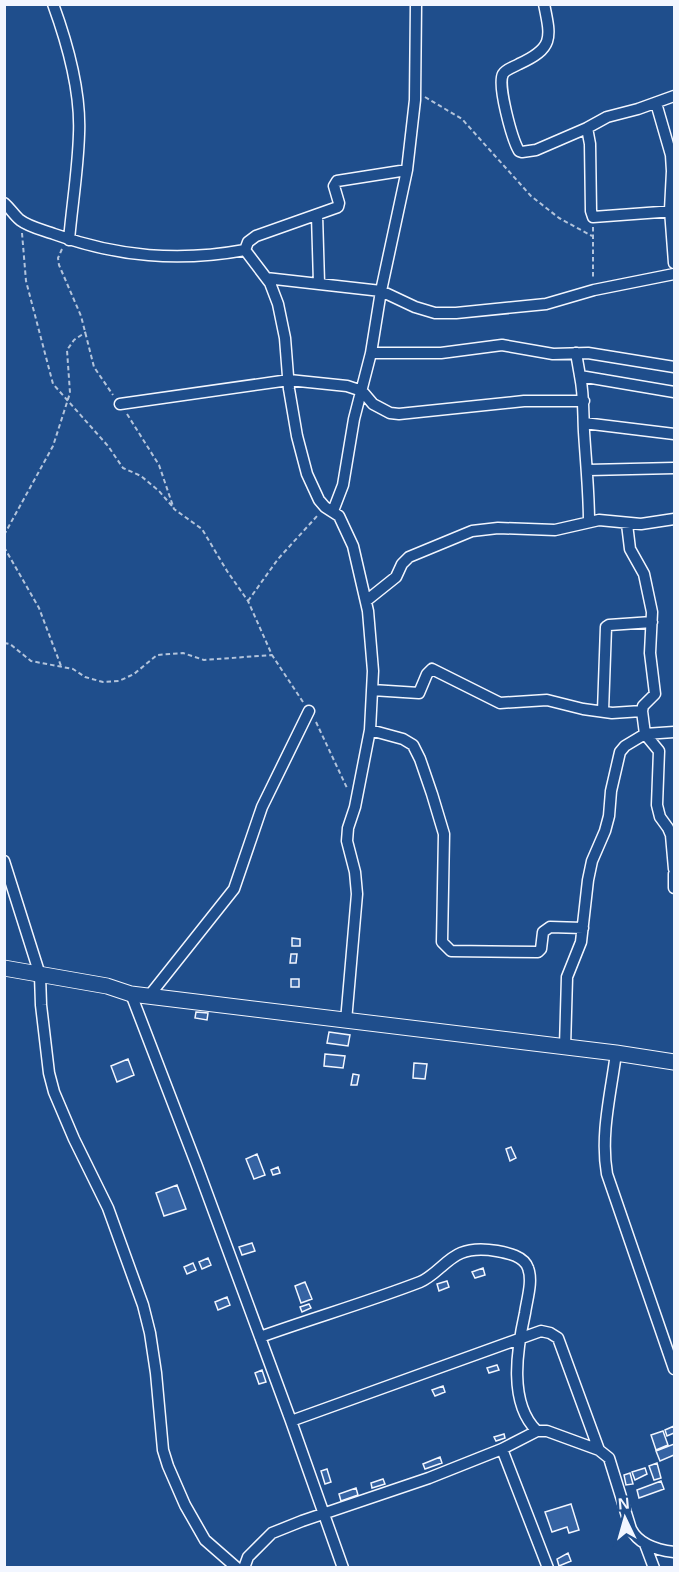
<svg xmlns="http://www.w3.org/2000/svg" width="679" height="1572" viewBox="0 0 679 1572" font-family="Helvetica,sans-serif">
<rect width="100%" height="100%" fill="#1f4e8c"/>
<path fill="#3563a3" stroke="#f2f6ff" stroke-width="1.5" d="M292,938L300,939V946H292Z
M291,954H297L296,963H290Z
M291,979H299V987H291Z
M196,1012L208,1013L207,1020L195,1018Z
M329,1032L350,1035L348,1046L327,1043Z
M325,1054L345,1056L343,1068L324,1066Z
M128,1059L134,1075L117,1082L111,1066Z
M414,1063L427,1064L425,1079L413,1078Z
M353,1074L359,1075L357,1085H351Z
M511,1147L516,1158L510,1161L506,1149Z
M257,1154L265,1175L254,1179L246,1159Z
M278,1167L280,1173L273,1175L271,1170Z
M177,1185L186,1209L164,1216L156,1193Z
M252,1243L255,1251L242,1255L239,1247Z
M208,1258L211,1265L202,1269L199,1262Z
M193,1263L196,1270L187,1274L184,1267Z
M483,1268L485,1275L475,1278L472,1272Z
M447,1281L449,1287L439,1291L437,1284Z
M305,1282L312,1299L301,1303L295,1286Z
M227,1297L230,1305L218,1310L215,1302Z
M309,1304L311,1308L302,1312L300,1307Z
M497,1365L499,1370L489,1373L487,1368Z
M262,1370L266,1382L259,1384L255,1373Z
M443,1386L445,1392L435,1396L432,1390Z
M674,1426V1433L667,1436L665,1430Z
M663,1431L668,1445L656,1450L651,1435Z
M504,1434L505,1438L496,1441L494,1437Z
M674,1444V1455L660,1461L656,1451Z
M440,1457L442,1463L425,1469L423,1464Z
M657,1463L661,1478L654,1480L649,1466Z
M645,1468L647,1474L635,1480L632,1472Z
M327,1469L331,1482L325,1484L321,1471Z
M630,1473L633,1484L626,1485L624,1475Z
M383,1479L385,1484L372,1488L371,1483Z
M661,1481L664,1489L639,1498L637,1490Z
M356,1488L358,1495L341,1501L339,1494Z
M571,1504L579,1530L569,1533L567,1527L552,1532L545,1512Z
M568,1553L571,1561L559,1566L557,1559Z"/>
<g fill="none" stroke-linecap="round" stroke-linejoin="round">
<g stroke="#f2f6ff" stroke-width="13">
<path id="street" d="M53,4C68,45 81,91 79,134C78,170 72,205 69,240
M544,4C551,38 554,48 519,64C514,67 506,69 503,74C497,85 512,139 519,151L522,152L536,150L587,128L607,117L638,109L674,96
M656,103L671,155L672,171L670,210L674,263
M587,128L590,144L591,211L593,217L674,211
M4,203C10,208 14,215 20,220C29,227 43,230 54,234C118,257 179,262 245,250L270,283L278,304L285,338L289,389L297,436L307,474L319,500L325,507L339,516L353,546L368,611L373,671L370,730L355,807L348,828L347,841L355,872L357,894L346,1021
M317,215L319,283
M245,250L248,242L256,236L338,207L339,203L334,186L337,181L407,170
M266,278L381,291L415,307L435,313H456L546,304L594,290L674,274
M371,353H441L502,345L553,354L588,353L674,367
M576,353L580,376L674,392
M580,376C584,395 583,413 584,432C586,463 589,492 589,522
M120,404L289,380L347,386L362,391L373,404L390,413L399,414L524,401H584
M584,423L674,434
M588,470L674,468
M333,511L343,485L354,419L371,353L381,291L407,170L415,100L416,4
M627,524L630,549L644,574L652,612L650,653L655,694L643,706L642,711L645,734L659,751L657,805L660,817L668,828L671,835L674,869
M366,601L396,577L402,564L409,557L472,531L498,528L555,530L599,520L641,524L674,519
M372,690L419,693L427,674L432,669L500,703L547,700L583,709L612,713L642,711
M603,711L606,627L609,625L652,622
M370,730L403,739L413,745L420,759L432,794L444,834L442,942L451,951L538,952L541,949L543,932L550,927L583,928
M4,861L40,975L41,1005L49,1073L54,1092L74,1139L108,1208L143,1305L150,1333L156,1373L163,1450L168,1466L185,1505L205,1540L237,1568
M674,874V888
M131,994L197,1166L291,1421
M149,996L234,889L262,807L309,711
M565,1047L567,977L581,942L588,880L592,861L605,831L609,816L611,791L620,752L625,746L645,734L674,732
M616,1053C611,1093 600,1134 607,1174L674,1369
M260,1337C313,1318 368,1302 420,1282C435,1276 446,1259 461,1253C473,1248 486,1249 497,1251C508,1253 524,1256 528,1268C533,1281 527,1299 525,1313C517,1349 508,1403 537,1431
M502,1449L548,1568
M645,1544L654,1568
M244,1568L248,1557L272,1533L302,1521L429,1478L502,1449L537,1431H547L599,1450L609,1458L631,1529C639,1545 657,1550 674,1552
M343,1568L291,1421L541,1331L550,1333L558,1338L599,1450"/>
</g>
<g stroke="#f2f6ff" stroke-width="17">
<path id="secondary" d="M4,968L107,986L131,994L616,1053L674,1062"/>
</g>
<path stroke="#b3c4dc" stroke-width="2" stroke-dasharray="4.5 3" stroke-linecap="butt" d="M425,97L462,119L531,196L559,218L592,236
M593,227V278
M22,233L26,281L53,384L108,446L123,468L141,476L159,491L172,506
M62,249L58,258L59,265L81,316L94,367L113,395
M127,414L159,465L174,509L202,529L227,571L248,601L272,655L303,702
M4,535L53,446L70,393L67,350L74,340L86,332
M4,547L39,608L61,666
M248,601L278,559L318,515
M4,643L10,644L31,661L73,669L85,677L103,682L119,681L134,674L157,655L183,653L204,660L272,655
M316,722L347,788"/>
<use href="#street" stroke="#1f4e8c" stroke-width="10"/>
<use href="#secondary" stroke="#1f4e8c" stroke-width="15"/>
</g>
<rect width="679" height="1572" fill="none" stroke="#f2f6ff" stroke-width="12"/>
<g transform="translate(625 1518) rotate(355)" stroke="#1f4e8c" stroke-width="4.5" paint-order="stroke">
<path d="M0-4.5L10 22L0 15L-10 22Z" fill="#f2f6ff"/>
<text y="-9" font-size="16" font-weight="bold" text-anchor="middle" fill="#f2f6ff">N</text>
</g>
</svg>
